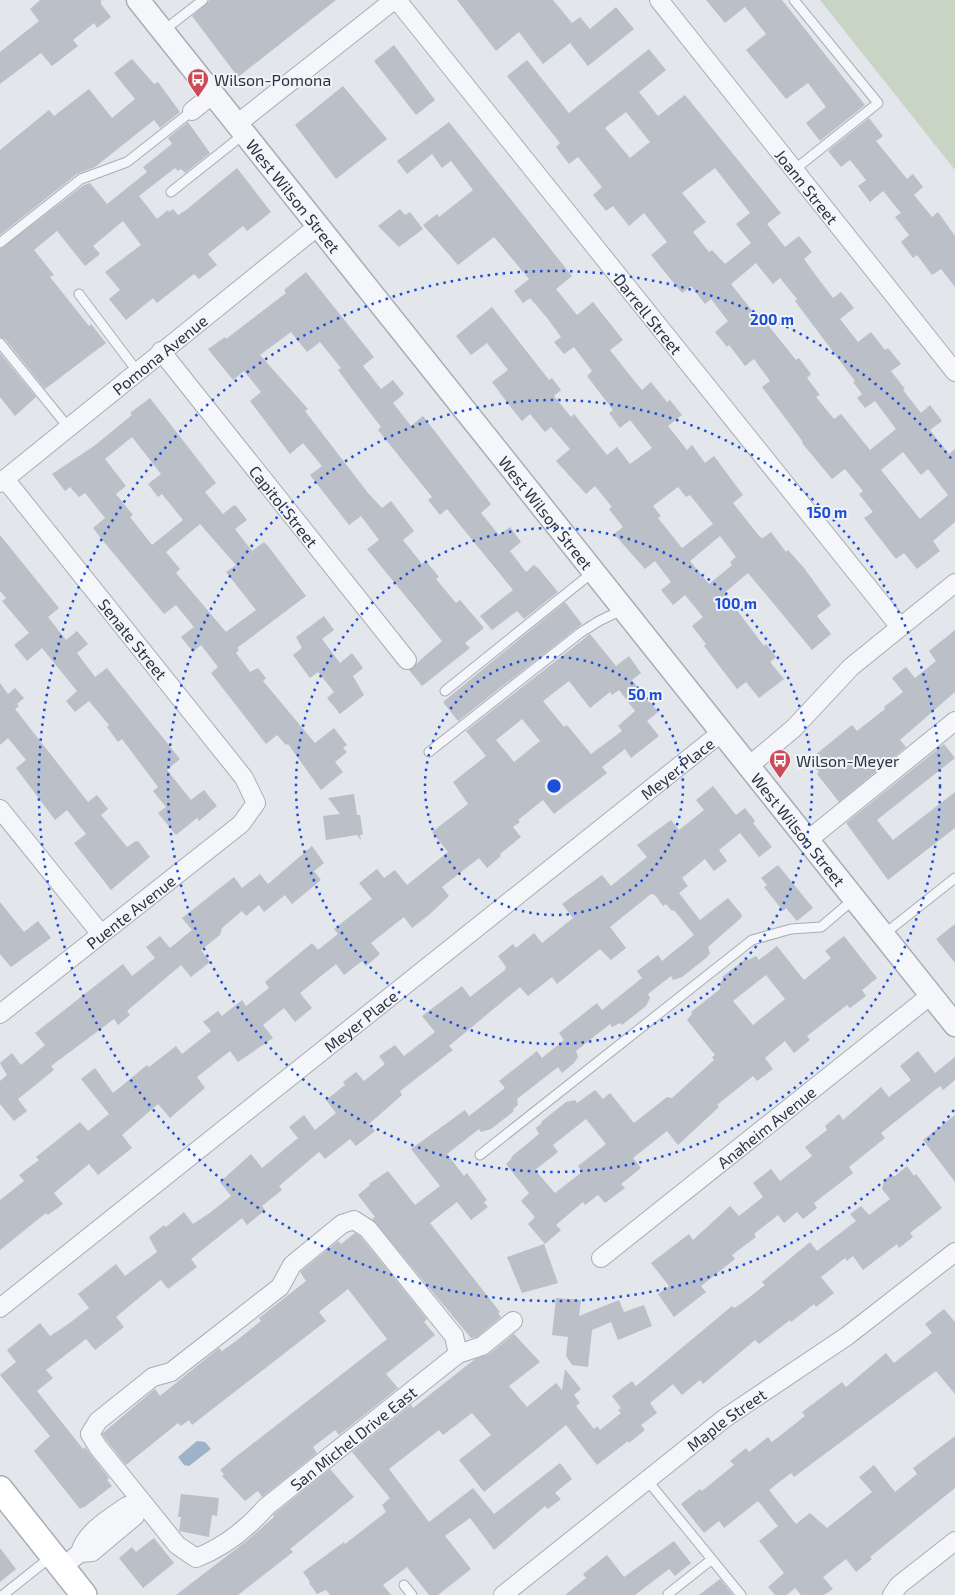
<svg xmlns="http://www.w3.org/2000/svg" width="955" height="1595" viewBox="0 0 955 1595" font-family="'Exo 2',sans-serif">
<rect width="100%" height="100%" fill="#e3e6eb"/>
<path fill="#c8d4c4" d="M820,0H955V170Z"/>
<path fill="#9eb3ca" d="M197,1441L205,1442L211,1449L189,1466L184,1465L178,1457Z"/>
<path fill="#babfc8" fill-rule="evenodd" d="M40,0H101V4L111,17L97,28L94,23L73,40L78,46L52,66L41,53L0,84V52L39,21L30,9Z
M210,0H336L238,77L192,16Z
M457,0H553L572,23L580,17L590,29L616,7L634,29L588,66L570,43L543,64L519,32L496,51Z
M706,0H782L865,105L820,141L806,123L826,107L808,83L786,99L746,50L766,34L745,7L725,23Z
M394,45L435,100L416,115L374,61Z
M649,49L666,70L639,92L658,116L685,95L781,213L767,224L785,247L799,236L812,252L804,259L817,277L833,298L841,292L854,308L840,319L858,342L871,332L885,350L888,348L901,364L891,371L905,389L903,390L921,413L930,405L942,421L930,430L949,454L955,449V522L933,541L940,551L917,569L904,553L896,559L864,518L873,512L859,494L863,491L845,469L832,479L802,443L803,442L762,387L770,381L754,359L745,366L729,345L727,347L715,332L728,321L711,299L705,304L691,286L682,293L651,255L667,242L644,213L629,226L613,206L606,211L593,195L602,187L578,157L569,164L556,147L560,143L507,76L527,60L569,113ZM626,112L650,142L630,158L605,128ZM715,168L750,213L736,224L751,243L725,264L712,250L709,252L693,232L706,222L682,193ZM756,263L773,284L780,278L797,299L795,301L855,381L853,382L862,394L857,398L865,408L875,401L896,429L870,450L841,414L834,419L816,397L820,395L807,378L811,374L799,358L796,360L768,325L765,327L731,284ZM903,452L921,475L928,469L948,495L920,519L881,470Z
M132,59L154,84L158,82L180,112L160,128L154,120L95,167L77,174L0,235V150L49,110L54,116L89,89L112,118L135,99L114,73Z
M343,86L387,139L336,179L295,125Z
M869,118L883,136L876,141L907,179L913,174L923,187L914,195L932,217L938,212L955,236V287L941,269L932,275L917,255L913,258L901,242L909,235L895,217L901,213L883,191L870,202L858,186L866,180L850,160L841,167L828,151Z
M188,122L210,153L185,173L181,169L178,171L175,168L139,196L157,219L168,210L169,212L173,209L178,215L186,210L237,168L271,212L247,231L243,226L208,254L217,265L199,279L194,274L157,303L153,298L126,320L109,299L120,290L105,272L141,245L123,221L93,246L100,254L85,266L57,231L34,250L54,275L50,277L89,326L91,324L106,343L45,389L5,339L0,337V249L84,185L90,183L107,204L147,172L143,167L172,144L168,138Z
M449,122L572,276L556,289L577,315L593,302L623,340L610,350L628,373L642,390L651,382L667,402L670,400L682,415L668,426L687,450L692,445L705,463L714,456L743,495L733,503L760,537L763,538L771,532L786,552L788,550L804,568L831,605L817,616L831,634L812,650L748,573L724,593L764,646L766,644L776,657L770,662L784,679L759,698L746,682L737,689L704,646L706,644L692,626L703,617L685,595L673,605L661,590L671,582L655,561L645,569L614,534L623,527L609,509L612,507L595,486L586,494L556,461L570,449L551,427L545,432L530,414L522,421L509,405L492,382L508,370L487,343L471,355L456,336L492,307L549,380L552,378L561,390L554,396L571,417L574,414L607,455L617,447L630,464L652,448L630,420L620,428L609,413L613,410L587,376L592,371L574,347L564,354L554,342L561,337L548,319L530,298L523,303L514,291L529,279L494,237L458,265L423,225L437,214L439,217L473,190L451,161L442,168L432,154L407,174L397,161ZM678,487L686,497L690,495L713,524L682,548L658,518L661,516L653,506ZM720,536L736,557L730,562L732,565L709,584L690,561Z
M400,209L405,215L410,212L423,229L399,247L378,226Z
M306,272L374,357L363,366L381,389L393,380L404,394L393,403L411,426L423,416L491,504L481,513L499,535L510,527L521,542L510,551L526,572L534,565L539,569L558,592L524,619L517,611L492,630L480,616L513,590L447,509L440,515L428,500L432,497L378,430L381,427L352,389L338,370L341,368L320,342L307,352L291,332L260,355L308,409L305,411L368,493L382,508L391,501L414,531L403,540L422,564L426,561L439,577L436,579L456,603L460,600L484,628L465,643L470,648L422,686L409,670L442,641L367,549L379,540L361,516L349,525L310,475L322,466L303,443L290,454L250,401L261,392L244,371L233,380L208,349L225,337L226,339L286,293L284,290Z
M0,353L36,397L15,416L0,397Z
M150,398L216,483L205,492L223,514L234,505L237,507L247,520L235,529L252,551L264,542L268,546L306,596L237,648L239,650L236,653L250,672L258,668L266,678L263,681L315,743L334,728L347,745L343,748L347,752L335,762L343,772L321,790L288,744L286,745L277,735L266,744L211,673L218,667L201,645L193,652L181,637L194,627L176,605L164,614L104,542L93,528L105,518L85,493L79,497L70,487L65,491L52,474L94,446L132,415L130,413ZM132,437L161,474L148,484L158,497L162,494L183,520L152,545L130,517L133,515L116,494L126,486L105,459ZM200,524L236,565L226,572L256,610L226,632L176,573L180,569L166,552Z
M0,535L59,608L48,617L66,640L77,631L88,644L77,653L95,677L107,668L180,759L167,770L191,800L204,790L217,806L199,821L197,818L176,835L158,813L166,807L153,791L158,787L122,739L118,742L107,727L109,725L89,701L75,712L66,701L77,691L42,648L27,661L14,645L29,633L2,601L6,598L0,591Z
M565,602L582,624L458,721L443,702Z
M324,616L334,630L322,639L340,663L352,653L363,668L353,676L364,695L340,714L327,698L334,692L318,672L310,678L293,655L302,648L296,637Z
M955,630V692L900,740L906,747L839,802L817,774L819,772L809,760L852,725L857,731L885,709L884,707L903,692L892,678L906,667L915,678L936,661L929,651Z
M590,634L616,666L629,656L641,673L632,680L658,712L647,721L659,736L631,758L625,749L602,767L607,773L554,814L543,800L518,820L520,822L513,827L521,837L500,854L501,856L487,868L479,858L442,887L449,896L430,914L412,928L404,917L371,943L380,954L366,966L362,961L344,975L336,964L300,993L312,1008L295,1022L284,1008L263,1025L273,1038L238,1062L230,1051L197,1077L205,1088L170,1118L158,1104L122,1135L132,1148L98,1175L89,1164L54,1193L63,1204L48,1215L46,1213L0,1250V1200L24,1181L19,1175L39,1160L36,1157L80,1122L88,1131L109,1114L81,1079L95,1068L113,1093L147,1065L149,1067L176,1046L182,1054L211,1031L203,1022L218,1011L222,1016L242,1000L246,1006L269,988L265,982L300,953L312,943L318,950L338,934L334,929L372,899L359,883L377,869L384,878L395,870L407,885L448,852L432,832L468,804L453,782L486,756L466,731ZM569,681L590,708L610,692L612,695L619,690L635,711L618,726L622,731L591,754L567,725L564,727L543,701ZM522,719L540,741L514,762L496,740Z
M0,683L8,694L15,688L24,698L17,704L19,706L15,709L88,802L97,795L108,809L101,815L127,847L136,841L139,842L150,857L111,890L74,843L86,834L67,810L55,820L16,768L26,760L8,738L0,745Z
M944,744L955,758L877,820L893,840L955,792V828L888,880L846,823Z
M713,786L736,815L745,808L755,821L753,823L772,847L759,857L740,833L719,850L727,861L714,871L705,859L682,878L688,886L679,893L700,920L728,898L742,915L741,918L708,947L710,953L706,958L682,977L673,980L671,976L648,994L650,998L646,1006L622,1025L620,1023L612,1027L610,1024L576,1051L578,1057L574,1063L562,1073L558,1067L517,1099L518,1105L513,1109L514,1111L491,1129L481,1132L479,1129L447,1154L464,1176L467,1173L487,1200L484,1202L488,1207L471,1220L457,1202L430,1223L500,1312L498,1313L501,1317L477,1337L471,1338L372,1219L375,1217L358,1195L370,1185L369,1184L388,1171L415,1205L440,1186L411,1149L465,1110L469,1116L505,1088L499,1081L537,1051L542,1058L564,1040L559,1033L597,1003L602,1010L642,978L637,971L658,955L662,961L694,935L674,910L672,911L666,904L663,906L655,895L651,894L610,927L626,948L611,960L600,949L557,984L552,977L528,996L520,987L449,1046L453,1050L400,1091L402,1095L369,1124L375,1131L356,1146L350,1139L325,1159L319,1152L279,1186L282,1190L262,1206L265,1210L247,1225L242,1218L191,1259L197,1267L168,1289L161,1280L158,1282L116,1317L124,1327L95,1350L86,1339L46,1370L53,1378L37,1391L83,1449L85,1447L109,1478L107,1480L112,1486L83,1508L82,1507L80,1509L34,1451L50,1436L0,1375L16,1362L7,1350L40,1323L50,1336L67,1325L89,1308L78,1294L116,1264L125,1276L157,1252L149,1237L164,1225L166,1227L184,1212L193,1224L211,1212L231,1196L220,1182L251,1154L262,1168L298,1138L289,1127L304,1115L315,1130L336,1113L326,1100L345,1085L343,1082L356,1072L364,1081L385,1064L379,1056L395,1045L404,1056L435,1032L422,1016L462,986L470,997L505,970L506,967L498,956L513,944L516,948L534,933L542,943L573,918L562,904L602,875L611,886L647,857L637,845L671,820L679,830L704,810L696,800Z
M354,794L357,815H360L363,834L360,835L361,840L357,835L326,840L323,816L340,814L328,798Z
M312,846L324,863L314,871L321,880L292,904L285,895L264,912L259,905L246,916L242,911L222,928L220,935L201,950L210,962L191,977L181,965L127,1011L130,1015L118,1025L114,1019L51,1066L54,1070L18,1099L27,1111L14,1121L0,1104V1081L7,1075L0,1063L12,1053L21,1065L45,1045L35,1033L123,964L132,976L155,958L146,947L160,936L170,948L192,930L182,918L234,877L242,888L260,874L268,884Z
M778,865L813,908L797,921L786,908L783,911L764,887L767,885L761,878Z
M0,902L24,932L38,921L51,938L11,967L0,954Z
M955,924V963L936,939Z
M844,936L877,978L862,990L866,996L850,1008L847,1005L807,1036L810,1040L794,1053L785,1041L765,1058L773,1069L757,1081L753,1076L717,1105L719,1107L678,1145L667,1131L633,1158L641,1168L621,1184L625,1188L605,1203L598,1195L585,1205L583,1202L556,1225L561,1230L545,1244L528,1224L535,1217L521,1201L529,1193L506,1164L512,1158L511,1157L539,1134L536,1128L542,1123L541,1122L566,1102L575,1100L577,1103L595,1090L603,1099L610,1093L634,1123L667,1097L672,1098L714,1060L712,1057L715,1055L687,1020L692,1014L691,1012L720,989V983L724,979L722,977L747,958L748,960L756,956L759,960L777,946L804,980L831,958L825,951ZM766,975L785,999L753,1025L733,1001ZM586,1119L606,1144L578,1166L582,1172L555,1193L535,1170L558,1152L553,1145Z
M918,1051L935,1073L955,1057V1080L943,1090L940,1086L881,1133L885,1138L849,1167L853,1173L814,1203L817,1208L803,1219L797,1212L784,1223L778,1215L754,1234L756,1237L732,1255L735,1259L701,1286L706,1292L674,1317L658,1294L669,1286L651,1263L689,1234L693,1240L730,1206L739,1216L763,1197L753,1183L771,1169L780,1181L812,1156L805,1147L827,1130L825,1126L839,1114L843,1120L881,1087L889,1097L911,1080L900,1066Z
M955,1115V1182L923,1140Z
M907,1166L914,1176L916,1174L942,1208L910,1233L913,1237L899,1248L897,1244L863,1270L853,1256L847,1261L845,1258L821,1277L834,1293L816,1307L814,1304L791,1322L790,1320L759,1344L755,1340L703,1384L700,1380L682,1395L673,1384L650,1403L657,1413L641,1425L645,1430L629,1443L628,1441L597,1465L566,1425L484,1492L459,1460L491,1435L472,1413L443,1435L439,1430L389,1469L429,1522L473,1488L494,1514L560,1463L572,1479L555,1493L561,1499L548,1509L545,1506L494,1550L470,1518L445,1536L471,1569L438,1595H429L407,1567L383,1585L391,1595H330L326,1590L317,1594L309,1583L310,1582L303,1572L344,1542L345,1544L386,1512L382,1505L390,1498L352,1452L411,1405L413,1408L475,1359L489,1354L514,1334L540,1362L509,1386L527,1407L556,1383L562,1390L565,1369L581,1389L574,1395L580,1403L576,1406L594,1429L597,1426L600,1430L621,1413L618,1410L621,1408L612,1396L632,1381L636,1386L732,1306L734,1308L742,1303L765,1285L762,1282L810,1242L817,1251L856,1221L850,1214L861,1206L869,1215L890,1199L882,1189L884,1181L889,1176H895Z
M355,1233L361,1237L427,1319L424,1322L435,1335L386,1374L398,1388L339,1435L335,1430L313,1447L317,1453L262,1497L258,1491L245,1501L222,1476L224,1474L220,1470L233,1459L387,1339L348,1289L319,1312L326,1321L192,1425L189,1420L181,1426L178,1423L126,1465L107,1441L102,1434L104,1432L155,1389L160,1396L219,1348L222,1351L236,1341L261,1321L259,1318L306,1281L300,1272L338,1241L341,1244Z
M544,1244L558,1283L522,1293L507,1257Z
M556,1298L581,1300L579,1316L619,1300L624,1312L644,1305L652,1326L618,1340L611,1322L592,1330L588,1367L572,1365L566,1356L568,1337L552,1335Z
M944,1309L955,1322V1394L936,1371L794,1477L791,1473L769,1490L796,1524L810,1513L827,1528L872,1492L859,1477L874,1465L895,1492L917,1474L913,1468L955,1436V1488L870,1557L872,1559L856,1572L846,1559L823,1577L833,1589L824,1595H801L795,1588L787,1595H775L768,1587L784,1573L759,1541L778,1526L758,1501L724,1528L719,1521L704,1533L681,1504L700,1489L702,1491L734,1465L730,1461L746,1448L749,1452L768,1437L772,1442L805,1416L802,1412L842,1382L846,1387L886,1353L894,1363L932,1333L925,1324Z
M330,1469L354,1497L290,1549L293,1552L238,1595H176L249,1539L274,1517L273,1515Z
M181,1494L219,1498L217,1516L212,1515L209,1537L179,1531L181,1517H178Z
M154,1538L174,1563L143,1588L119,1558L132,1547L136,1552Z
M674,1541L691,1563L675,1576L669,1569L635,1595H565L586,1578L583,1574L607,1555L624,1577Z
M0,1548L16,1569L0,1582Z
M720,1579L733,1595H699Z"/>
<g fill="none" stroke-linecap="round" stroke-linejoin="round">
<g stroke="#a8adb5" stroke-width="11">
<path id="service" d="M163,31L203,0
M794,170L878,103L794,0
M171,192L244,134
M0,243L81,179L127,162L192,111
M79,294L137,371
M0,343L68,427
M445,691L593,572
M429,752L580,633L599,621L624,609
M883,935L955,878
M480,1155L752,940L791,929L821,927L854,899
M647,1480L741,1595
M404,1585L412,1595
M668,1594L711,1560
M3,1595L52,1556"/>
</g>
<g stroke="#a8adb5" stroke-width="20">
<g id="minor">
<path id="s1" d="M397,0L900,627"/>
<path id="s2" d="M659,0L955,372"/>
<path d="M192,111L213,94"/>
<path d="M237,124L394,0"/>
<path id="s3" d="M161,351L407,660"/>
<path id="s4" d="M0,483L318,226"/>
<path d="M749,766L794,728L851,667L955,583"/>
<path d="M0,809L101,934"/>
<path d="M808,840L955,721"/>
<path id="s5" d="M0,1014L241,824L256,803L244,778L5,479"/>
<path id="s6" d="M601,1258L931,995"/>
<path id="s7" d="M0,1308L722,732"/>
<path id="s8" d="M458,1354L454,1336L368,1229L354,1220L342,1224L292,1265L280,1287L171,1372L153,1377L98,1421L90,1434L98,1447L177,1545L196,1558C224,1547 246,1530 266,1507L458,1354L482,1346L513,1321"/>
<path d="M80,1553C84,1533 111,1517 127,1506L135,1508"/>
<path d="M62,1567L80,1553L92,1552L135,1516V1508"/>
<path id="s9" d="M503,1595L725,1418L847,1336L955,1252"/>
<path d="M892,1595L899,1585L955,1541"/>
</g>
</g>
<g stroke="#a8adb5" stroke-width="25">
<g id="tertiary">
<path id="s10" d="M138,0L955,1025"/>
</g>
</g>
<g stroke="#a8adb5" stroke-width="28">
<path id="secondary" d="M0,1489L84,1595"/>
</g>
<use href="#service" stroke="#f5f6f9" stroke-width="9"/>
<use href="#minor" stroke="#f5f6f9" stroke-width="18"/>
<use href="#tertiary" stroke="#f5f6f9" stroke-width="22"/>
<use href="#secondary" stroke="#fff" stroke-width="25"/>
</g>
<g fill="none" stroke="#1d4ed8" stroke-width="2.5" stroke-dasharray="2.5 5">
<circle cx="554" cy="786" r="129"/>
<circle cx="554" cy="786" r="258"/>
<circle cx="554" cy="786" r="386"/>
<path d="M954 1110A515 515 0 1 1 954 462"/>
</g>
<defs>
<g id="bus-pin" transform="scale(1.125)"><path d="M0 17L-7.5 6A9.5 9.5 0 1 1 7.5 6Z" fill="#cd4a5b" stroke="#f2f5f8"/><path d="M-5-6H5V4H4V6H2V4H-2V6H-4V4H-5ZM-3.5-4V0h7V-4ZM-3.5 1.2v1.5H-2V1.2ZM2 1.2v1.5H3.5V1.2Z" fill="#fff"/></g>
</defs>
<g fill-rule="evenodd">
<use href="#bus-pin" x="198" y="79"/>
<use href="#bus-pin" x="780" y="760"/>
</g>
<g text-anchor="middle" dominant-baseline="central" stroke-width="4" stroke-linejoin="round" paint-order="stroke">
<g font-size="16" fill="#2a3343" stroke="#f2f5f8" text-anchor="start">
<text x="214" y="79">Wilson-Pomona</text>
<text x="796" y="760">Wilson-Meyer</text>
</g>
<g font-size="16" fill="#2a3343" stroke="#f2f5f8">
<text stroke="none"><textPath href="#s2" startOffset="238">Joann Street</textPath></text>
<text stroke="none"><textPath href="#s10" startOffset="250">West Wilson Street</textPath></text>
<text stroke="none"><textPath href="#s1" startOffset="402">Darrell Street</textPath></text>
<text stroke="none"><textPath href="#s4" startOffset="205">Pomona Avenue</textPath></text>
<text stroke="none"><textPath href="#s3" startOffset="198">Capitol Street</textPath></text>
<text stroke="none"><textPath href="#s10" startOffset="655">West Wilson Street</textPath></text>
<text transform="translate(133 639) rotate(51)">Senate Street</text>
<text stroke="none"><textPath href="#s7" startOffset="866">Meyer Place</textPath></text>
<text stroke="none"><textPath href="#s10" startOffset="1060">West Wilson Street</textPath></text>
<text stroke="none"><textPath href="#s5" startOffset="166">Puente Avenue</textPath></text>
<text stroke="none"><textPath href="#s7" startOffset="461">Meyer Place</textPath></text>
<text stroke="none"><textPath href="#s6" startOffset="211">Anaheim Avenue</textPath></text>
<text stroke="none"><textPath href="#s9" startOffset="284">Maple Street</textPath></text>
<text stroke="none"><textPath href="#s8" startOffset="880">San Michel Drive East</textPath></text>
</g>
</g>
<circle cx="554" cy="786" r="8" fill="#1d4ed8" stroke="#f2f5f8" stroke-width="2.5"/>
<g font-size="15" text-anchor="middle" font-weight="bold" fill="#1d4ed8" stroke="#f2f5f8" stroke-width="4" stroke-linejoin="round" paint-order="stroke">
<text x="772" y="325">200 m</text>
<text x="827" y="518">150 m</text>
<text x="736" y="609">100 m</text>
<text x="645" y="700">50 m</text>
</g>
</svg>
